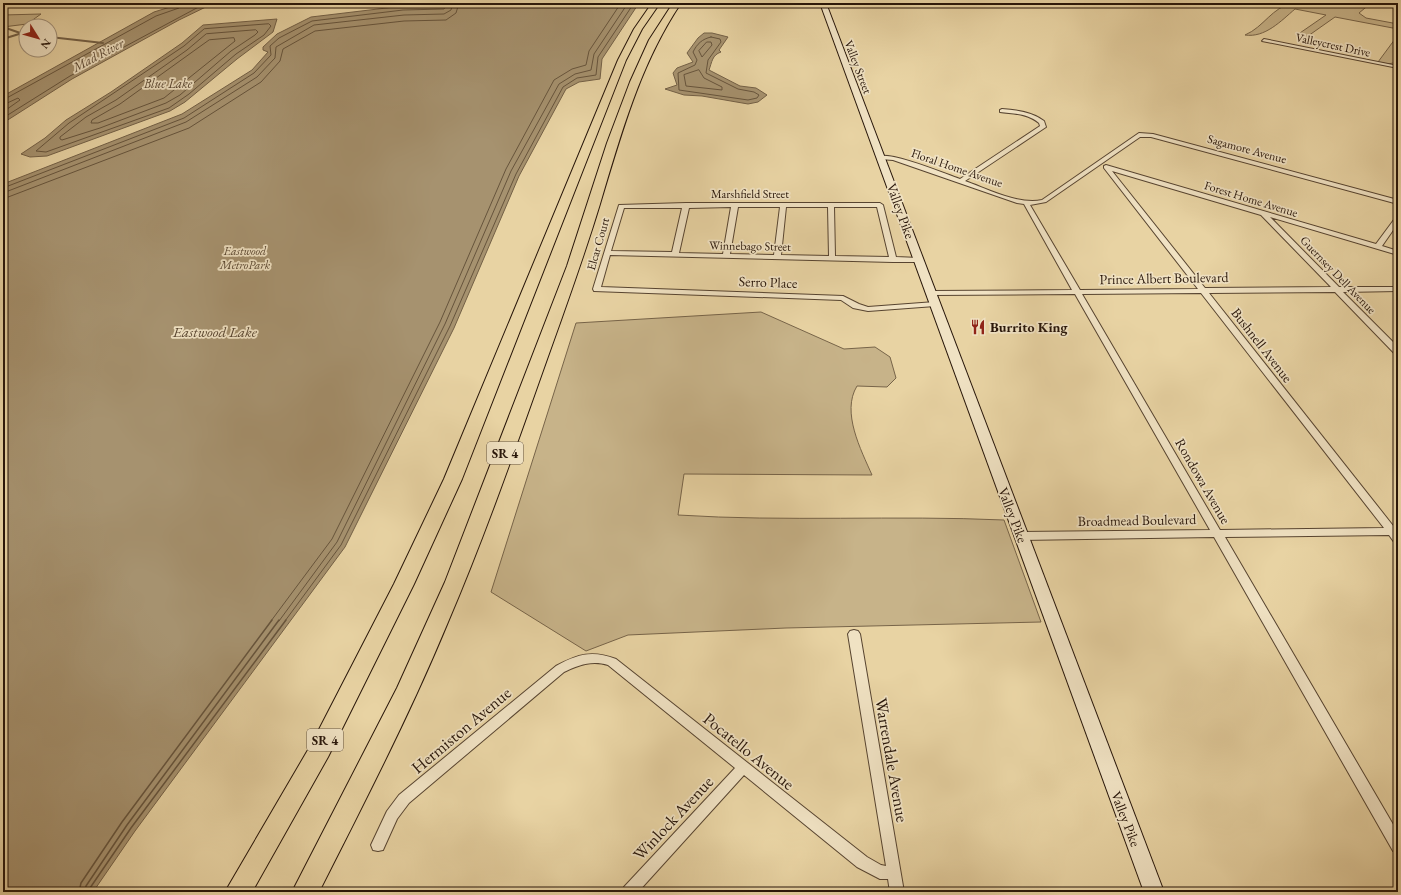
<svg xmlns="http://www.w3.org/2000/svg" width="1401" height="895" viewBox="0 0 1401 895" font-family="'EB Garamond',serif">
<rect width="100%" height="100%" fill="#e8d3a3"/>
<filter id="stains"><feTurbulence type="fractalNoise" baseFrequency=".005" numOctaves="4"/><feColorMatrix values="0 0 0 0 .2 0 0 0 0 .09 0 0 0 0 .02 0 0 0 .5 -.17"/></filter>
<radialGradient id="worn" r=".72"><stop offset=".6" stop-color="#630" stop-opacity="0"/><stop offset="1" stop-color="#630" stop-opacity=".3"/></radialGradient>
<path fill="#c7b389" stroke="#776449" d="M1293,3H1371L1359,13L1366,18L1398,24V29L1335,17L1308,36L1297,35L1326,15L1295,9C1281,21 1265,38 1245,35C1264,27 1272,7 1293,3Z
M41,14L27,24L3,27V15Z
M1398,35V62L1388,64L1378,62Z
M761,312L844,349L875,347L890,357L896,378L887,387L857,386C841,412 861,450 872,475L684,474L678,515C786,522 895,515 1004,520L1041,622L786,628L628,635L586,651L491,592L576,323Z"/>
<path fill="#a6926f" stroke="#736046" d="M183,3H214L179,20L72,79L3,123V96L154,12Z
M470,3H639L602,59L600,79L579,82L566,89L519,176L454,328L345,547L135,831L93,892H3V184L182,114L252,70L268,52L263,50V47L277,34L311,17L403,6Z
M277,19L273,32L237,59L185,102L170,111L47,156L30,157L21,154L45,138L66,120L111,92L182,43L203,25Z
M704,33H712L728,37L719,50L721,52C712,55 712,62 709,70L740,86L756,88L767,95L758,102L748,104L702,96L684,95L665,89L677,85L673,73L677,68L693,62L687,53L698,38Z"/>
<g fill="none" stroke-linecap="round" stroke-linejoin="round">
<path stroke="#66543c" stroke-width="1" d="M269,24L271,26L264,35L236,54L189,94L169,108L46,152L36,151L69,123L184,46L204,29Z
M256,30L258,32L255,35L231,51L180,95L166,103L100,128L62,140L60,139V137L86,117L116,100L187,50L206,34Z
M711,37L720,39L721,42L708,60L706,73L738,89L754,92L759,95L757,98L748,100L679,90L678,73L695,65L697,60L693,52C697,44 702,39 711,37Z
M234,38L235,41L164,98L98,123H91L92,120L120,104L209,40Z
M707,42H711L712,45L702,57L699,51Z
M699,70L704,78L722,87V90L686,86L684,75Z
M3,100L156,16L179,8L181,3
M3,105L18,98L20,100L3,112
M3,118L70,76L206,3
M3,188L184,118L254,73L271,55L270,46L279,38L312,21L403,10L444,9L448,3
M3,193L186,122L257,77L275,58L276,47L314,25L404,15L444,14L451,10L453,3
M3,199L189,128L261,82L280,61L283,49L315,31L404,21L446,20L456,13L459,3
M271,621L332,539L440,322L506,169L554,80L572,69L586,65L589,51L621,3
M279,621L337,542L445,324L511,171L559,84L575,74L591,70L594,54L628,3
M285,621L341,545L450,326L516,174L563,87L577,78L596,75L598,57L634,3"/>
<path stroke="#66543c" stroke-width="1.5" d="M79,892L81,883L122,822L272,620
M85,892L86,886L127,825L279,620
M90,892V888L131,828L286,620"/>
<path stroke="#736046" stroke-width="2" d="M3,23V27L26,35
M50,37L103,43
M3,39L19,34"/>
<g stroke="#574430" stroke-width="2">
<path id="street" d="M1264,39L1398,66V68L1262,41Z
M1002,109C1017,110 1032,112 1044,121L1046,127L965,181C988,189 1018,205 1042,200L1139,133L1153,134L1398,200V204L1151,137H1140L1046,202L1030,205L1080,290L1198,289L1104,168V166L1106,165L1376,244L1396,217L1398,216V223L1382,246L1398,251V255L1270,217L1339,287H1398V291L1343,292L1398,347V354H1395L1335,292L1209,293L1394,527L1398,528V543L1394,542L1389,535L1225,537L1398,833V853L1393,851L1214,537L1021,540L1017,539L1016,536L1017,533L1021,532L1210,530L1075,294L931,295L927,293L931,291L1072,290L1024,204L1017,203L893,160L880,159L877,157C888,150 946,174 960,179L1040,126L1039,123C1027,113 1014,114 1000,112V110ZM1112,171L1261,215L1331,287L1205,288ZM1201,293L1384,528L1220,530L1082,294Z
M686,203H880L883,205L896,257L919,258L922,260L919,262H893L610,255L601,287L843,296L859,304L868,307L935,302L939,304L935,306L868,311L853,308L841,300L594,291L593,289L619,205ZM731,207L723,254L679,253L689,208ZM738,207H780L774,255L730,254ZM786,207H828L829,256L781,255ZM834,207H877L889,257L835,256ZM624,208H682L672,252L611,251Z
M854,630L858,631L860,634L904,892H890L888,879H880L857,867L744,775L638,892H622L624,887L735,768L608,665C592,660 578,665 564,672L409,803L397,819L383,850L378,851L373,850L371,845L387,811L399,795L556,666C578,654 592,650 616,659L867,857L881,865L886,866L848,634L850,631Z"/>
</g>
<g stroke="#271509" stroke-width="2">
<path id="secondary" d="M820,3H826L1164,892H1144Z"/>
</g>
<g stroke="#271509" stroke-width="2">
<path id="highway" d="M652,3H660L642,29L626,60L462,479L414,584L328,757L252,892H225L312,743L394,584L444,479L618,60L634,29Z
M673,3H681C640,64 621,134 600,204C588,244 574,283 560,323C524,423 490,524 448,622C410,714 364,803 319,892H292L397,688L445,582L567,266L607,143L630,82L649,40Z"/>
</g>
<use href="#street" fill="#f0e2c3" fill-rule="evenodd"/>
<use href="#secondary" fill="#f0e2c3" fill-rule="evenodd"/>
<use href="#highway" fill="#e8d3a3" fill-rule="evenodd"/>
</g>
<defs>
<g id="restaurant-bare" transform="scale(1.2)"><path d="M-5-6h1v4h1v-4h1v4h1v-4h1v5L-1.5 .5V6h-2V.5L-5-1ZM5-6V6H3V1.5H1.5Q1.5-4 5-6Z" fill="#8f2418" stroke="#f0e2c3" stroke-width="2.5" paint-order="stroke"/></g>
</defs>
<g fill-rule="evenodd">
<use href="#restaurant-bare" x="978" y="327"/>
</g>
<g text-anchor="middle" dominant-baseline="central" stroke-width="3.5" stroke-linejoin="round" paint-order="stroke">
<g font-size="12" fill="#271509" stroke="#f0e2c3">
<text transform="translate(1333 45) rotate(12)">Valleycrest Drive</text>
<text transform="translate(858 67) rotate(69)">Valley Street</text>
<text transform="translate(1247 149) rotate(15)">Sagamore Avenue</text>
<text transform="translate(957 168) rotate(19)">Floral Home Avenue</text>
<text x="750" y="194">Marshfield Street</text>
<text transform="translate(1251 199) rotate(17)">Forest Home Avenue</text>
<text transform="translate(598 244) rotate(-74)">Elcar Court</text>
<text transform="translate(750 246) rotate(1)">Winnebago Street</text>
<text transform="translate(1338 275) rotate(46)">Guernsey Dell Avenue</text>
</g>
<g font-size="12" font-style="italic" fill="#57442f" stroke="#f0e2c3">
<text x="245" y="251">Eastwood<tspan x="245" dy="14">MetroPark</tspan></text>
</g>
<g font-size="13" font-style="italic" fill="#5a4732" stroke="#f0e2c3">
<text transform="translate(98 55) rotate(-28)">Mad River</text>
<text x="168" y="83">Blue Lake</text>
</g>
<g fill="#f0e2c3" stroke="#635241" stroke-width="1">
<rect x="487" y="442" width="36" height="22" rx="3"/>
<rect x="307" y="729" width="36" height="22" rx="3"/>
</g>
<g font-size="13" font-weight="bold" fill="#271509">
<text x="505" y="453">SR 4</text>
<text x="325" y="740">SR 4</text>
</g>
<g font-size="14" fill="#271509" stroke="#f0e2c3">
<text transform="translate(901 211) rotate(70)">Valley Pike</text>
<text transform="translate(1164 278) rotate(-1)">Prince Albert Boulevard</text>
<text transform="translate(768 282) rotate(2)">Serro Place</text>
<text transform="translate(1262 345) rotate(52)">Bushnell Avenue</text>
<text transform="translate(1203 481) rotate(60)">Rondowa Avenue</text>
<text transform="translate(1013 515) rotate(69)">Valley Pike</text>
<text transform="translate(1137 520) rotate(-1)">Broadmead Boulevard</text>
<text transform="translate(1126 819) rotate(69)">Valley Pike</text>
</g>
<g font-size="14" font-weight="bold" fill="#271509" stroke="#f0e2c3" text-anchor="start">
<text x="990" y="327">Burrito King</text>
</g>
<g font-size="15" font-style="italic" fill="#5a4732" stroke="#f0e2c3">
<text x="215" y="331">Eastwood Lake</text>
</g>
<g font-size="17" fill="#271509" stroke="#f0e2c3">
<text transform="translate(461 730) rotate(-40)">Hermiston Avenue</text>
<text transform="translate(749 751) rotate(39)">Pocatello Avenue</text>
<text transform="translate(892 760) rotate(80)">Warrendale Avenue</text>
<text transform="translate(673 818) rotate(-47)">Winlock Avenue</text>
</g>
</g>
<rect width="1401" height="895" fill="none" stroke="#e8d3a3" stroke-width="16"/>
<rect x="4" y="4" width="1393" height="887" fill="none" stroke="#271509" stroke-width="2"/>
<rect x="8" y="8" width="1385" height="879" fill="none" stroke="#271509"/>
<g transform="translate(38 38) rotate(127)"><circle r="19" fill="#f0e2c3" stroke="#a09079"/>
<path d="M0-3L7 15L0 10L-7 15Z" fill="#8f2418"/>
<text y="-6" font-size="11" font-weight="bold" text-anchor="middle" fill="#271509">N</text>
</g>
<rect width="100%" height="100%" filter="url(#stains)"/>
<rect width="100%" height="100%" fill="url(#worn)"/>
</svg>
